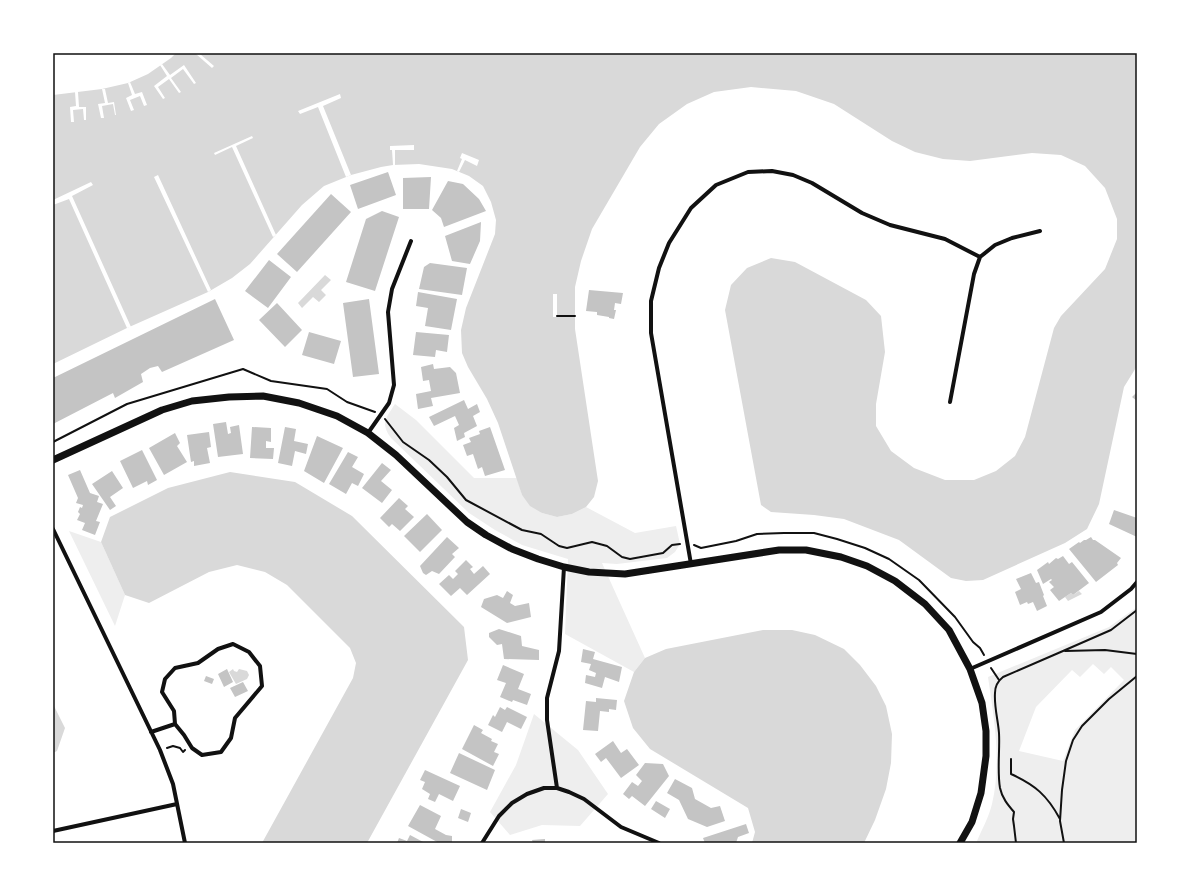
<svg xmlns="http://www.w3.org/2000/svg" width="1190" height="896" viewBox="0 0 1190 896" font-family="'Roboto Condensed',sans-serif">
<rect width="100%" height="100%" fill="#fff"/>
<path fill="#eee" fill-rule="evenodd" d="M395,404L416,420L474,478H517L522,495L542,513L557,517L572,514L586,507L635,533L676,526L680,544L675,552L667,558L617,564L602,563L645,658L634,672L565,634L568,559L522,545L495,530L469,513L391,438C380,423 386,418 395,404Z
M69,531L101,542L125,595L115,626Z
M1137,607V843H978L977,841C982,829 989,817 992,804C1002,762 994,719 988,677L1109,627ZM1093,664L1104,674L1111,667L1124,680L1075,730L1063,761L1019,751L1036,707L1072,670L1080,677Z
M534,714L578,750L608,794L580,826L542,825L510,835L490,812L516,765Z"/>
<path fill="#d9d9d9" d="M176,53H1137V366L1124,387L1099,504L1087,529L1065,543L983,580L966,581L951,578L899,540L844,519L814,515L771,512L761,505L725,310L731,285L747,268L771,258L795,262L866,300L881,316L885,352L876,404V426L891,451L914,468L945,480H974L996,471L1015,456L1025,437L1054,328L1061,316L1105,269L1117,239V219L1105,188L1085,166L1061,155L1032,153L970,161L943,159L915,152L892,141L834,104L796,91L751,87L714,92L687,104L659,124L640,147L592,229L581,261L575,287V329L598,481L594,497L586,507L572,514L557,517L542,513L530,506L522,495L498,423L487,399L468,367L462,353L461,330L466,308L495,234L496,220L491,202L483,186L469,176L452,169L419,164L393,165L381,167L351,175L324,186L302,205L250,264L232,278L208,292L127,328L53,364V95L102,89L128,83L148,74L171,58Z
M325,275L331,280L321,290L326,295L319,302L313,297L302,308L298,303Z
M230,472L295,482L352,516L464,627L468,660L367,843H262L353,678L356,663L350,648L287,585L265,572L237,565L209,572L149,603L125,595L101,542L110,517L168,488Z
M1079,591L1082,594L1068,601L1065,597L1071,593L1073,595Z
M763,630H792L815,635L844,649L860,665L876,686L886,706L892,734L891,763L886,789L875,820L864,843H752L755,832L748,808L650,749L633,728L624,701L634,672L645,658L666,649Z
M233,669L234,671L237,672L239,669L247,671L249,675L247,679L236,684L229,672Z
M53,704L65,728L57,751L53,753Z"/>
<path fill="#fff" d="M196,53H200V54L214,66L212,68L196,54Z
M162,64L170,75L184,65L196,83L194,84L183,69L171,78L181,92L179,93L169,79L158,87L165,98L163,99L154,86L167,76L160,65Z
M130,82L135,94L142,92L147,105L144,106L140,96L130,100L134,110L131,111L126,98L132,95L128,83Z
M102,89H105L108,103L114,102L116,115H115L113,104L102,106L104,118H101L98,104L105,103Z
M75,92H78L79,107H86V120H84L83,109L73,110L74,122H71L70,107L76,106Z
M340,94L341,98L323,106L351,175L346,177L318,107L300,114L298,111Z
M252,136L253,138L236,146L276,235L273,237L232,147L215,155L214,153Z
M414,145V150H395V165H393L392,150H390V146Z
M462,153L479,160L477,166L465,160L459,172L457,171L462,159L460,158Z
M158,175L211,290L208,292L154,177Z
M91,182L93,185L72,196L131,327L127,328L69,199L53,205V200Z
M553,294H557V317H553Z"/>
<path fill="#c4c4c4" d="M388,172L396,195L358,209L350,185Z
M431,177L429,209H403V178Z
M448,181L463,184L479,199L486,211L444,227L441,218L432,210Z
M331,194L351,212L297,272L277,254Z
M382,211L399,217L375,291L346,282L366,219Z
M481,222L480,241L470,264L452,261L445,236Z
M269,260L291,277L268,308L245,291Z
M430,263L467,268L462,295L419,289L424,267Z
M589,290L623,293L621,304L615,303L614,310H616L614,319L609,318V317L597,315V312L586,311Z
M418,292L457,299L451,330L425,326L428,308L416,306Z
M215,299L234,340L162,372L158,366L150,368L141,374L143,382L115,398L113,393L53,424V378Z
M369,299L379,374L353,377L343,303Z
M277,303L302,330L285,347L259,320Z
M309,332L341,341L334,364L302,355Z
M416,332L449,335L447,352L436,350L435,357L413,355Z
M433,364L434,369L450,367L456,373L460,393L431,398L433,406L418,409L416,394L431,391L429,380L423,381L421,367Z
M1137,392V401L1132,397Z
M464,400L468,409L477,404L480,412L473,416L477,426L464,433L465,437L457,441L454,428L459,425L455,416L434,426L429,417Z
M226,422L228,434L231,433L230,427L239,425L243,454L218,457L213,424Z
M252,427L271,428V442L266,441V448H274L273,459L250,458Z
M285,427L296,429L294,441L308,444L306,454L295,451L292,466L278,463Z
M490,427L505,470L485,476L482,467L478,469L473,454L467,456L463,445L471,442L469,438L480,434L479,431Z
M209,432L211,447L207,448L210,463L194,466V461L191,462L187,435Z
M175,433L180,443L177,446L187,462L164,475L149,448Z
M317,436L343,448L324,483L304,471Z
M142,450L157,480L148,485L147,481L133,488L120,461Z
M348,452L358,457L352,467L364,474L358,486L352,483L346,494L329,484Z
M382,463L391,470L381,481L392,490L382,503L362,488Z
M80,470L90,493L99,496L97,502L103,504L96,521L100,522L95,535L82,530L85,523L77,520L80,514L78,512L80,507L82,508L83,505L76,503L78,498L68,475Z
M112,471L123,488L110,497L116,506L110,510L92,484Z
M399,498L408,506L405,509L414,517L400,531L392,524L389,527L380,518Z
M1114,510L1137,518V537L1109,524Z
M427,514L442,530L420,552L404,536Z
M447,537L459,548L452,554L455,557L439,574L432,571L426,575L423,573L420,566Z
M1091,537L1093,540H1095L1121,558L1117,563L1118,565L1096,582L1069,549L1079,542L1080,543L1084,540H1086Z
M1063,556L1069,564L1072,562L1089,583L1073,595L1071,593L1059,601L1050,590L1054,587L1049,582L1052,580L1051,579L1043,584L1037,570L1048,562L1049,564L1056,558L1058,559Z
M466,560L473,567L470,569L474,574L483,566L490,574L467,595L460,588L451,596L439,584L449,575L453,579L458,574L455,571Z
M1031,573L1036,583L1039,582L1044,595L1043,596L1047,606L1037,611L1033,602L1028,604L1027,602L1020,605L1015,592L1021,589L1016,579Z
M507,591L513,595L510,603L515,606L529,603L531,617L507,623L481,607L484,599L497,595L503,598Z
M499,629L521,636L522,646L539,650V660L504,659L502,644L497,645L489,637V633Z
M583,649L595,652L593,659L622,667L619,682L605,677L602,688L585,683L586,675L595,677L596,673L589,670L591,664L581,662Z
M503,665L524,674L518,689L531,694L527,705L513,700L512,702L500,697L506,683L497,680Z
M227,669L233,682L224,687L218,674Z
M206,676L214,679L212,684L204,681Z
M243,682L248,691L235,697L230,688Z
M596,698L617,700L616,710L609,709V712L600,711L598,731L583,730L586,701L596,702Z
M500,707L505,710L507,707L527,717L521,729L507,722L502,732L488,725L493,715L495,717Z
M474,725L483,730L481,733L492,739L491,741L498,744L494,752L499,754L493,766L462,749Z
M613,741L621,753L627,749L639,765L621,778L606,758L601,762L595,754Z
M459,753L495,770L487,790L450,773Z
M645,763L663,764L669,776L645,806L632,796L629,799L623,794L632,782L638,786L642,781L636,775Z
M425,770L460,786L453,801L439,794L435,802L428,799L430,794L422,789L425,782L420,780Z
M675,779L692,788L695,799L711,808L720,806L725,821L707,827L688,819L679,800L667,793Z
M656,801L670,809L665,818L651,809Z
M420,805L441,816L435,829L446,835L452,836V843H439L408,826Z
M461,809L471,813L468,822L458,818Z
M746,824L749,833L738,837L736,843H705L703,838Z
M410,835L425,843H397L399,838L407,841Z
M545,839V843H533L532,840Z"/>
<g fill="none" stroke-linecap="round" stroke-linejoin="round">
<path stroke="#111" stroke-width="2" d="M557,316H575
M385,419L403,442L429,460L447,477L466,500L522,530L541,534L559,546L567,548L592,542L607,546L622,557L630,559L663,553L672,545L680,544
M53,442L127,404L243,369L271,381L327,389L347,402L375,412
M694,545L701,548L736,541L757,534L784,533H814L837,539L865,548L889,559L919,580L955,617L973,642L980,648L984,655
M1065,651L1105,650L1137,654
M991,668L999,680
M167,748L173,746L180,748L183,752L185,750
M1011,759V774C1035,785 1047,795 1060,819
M1016,843L1014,826L1013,819L1014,812C1008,805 1002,798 1000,788C997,770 1000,751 999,733C998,720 994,706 995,693C995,686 998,681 1003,677L1063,651L1111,630L1137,610
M1064,843L1060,821L1062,790L1066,761L1073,740L1082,726L1109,699L1137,676"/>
<path stroke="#111" stroke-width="4" d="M950,402L974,274L980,257L995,245L1012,238L1040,231
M368,433L389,403L394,385L388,312L392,289L411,241
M53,529L160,750L173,784L185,843
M691,564L651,333V301L659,268L669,243L691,208L716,185L748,172L772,171L793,175L812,183L862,213L890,225L945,239L980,257
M233,644L249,652L260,666L262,686L235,718L231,738L221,752L202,755L192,748L184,735L175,724L174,711L162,692L165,679L175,668L198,663L218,649Z
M970,669L1101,612L1131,589L1137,582
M151,732L175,724
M557,788L547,720V698L559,651L564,567
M53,831L177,804
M482,843L499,816L512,803L527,794L544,788H557L569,792L584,799L621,827L659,843"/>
<path stroke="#111" stroke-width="7" d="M53,460L162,410L192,401L229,397L263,396L299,403L337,416L368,433L396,455L467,522L486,535L512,549L538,559L564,567L589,572L625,574L779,550H806L841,557L867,566L895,581L925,604L949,630L970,669L982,703L986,731V756L981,793L972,822L960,843"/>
</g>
<rect width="1190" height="896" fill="none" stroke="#ffffff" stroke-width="108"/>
<rect x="54" y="54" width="1082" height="788" fill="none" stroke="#111" stroke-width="1.5"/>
</svg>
